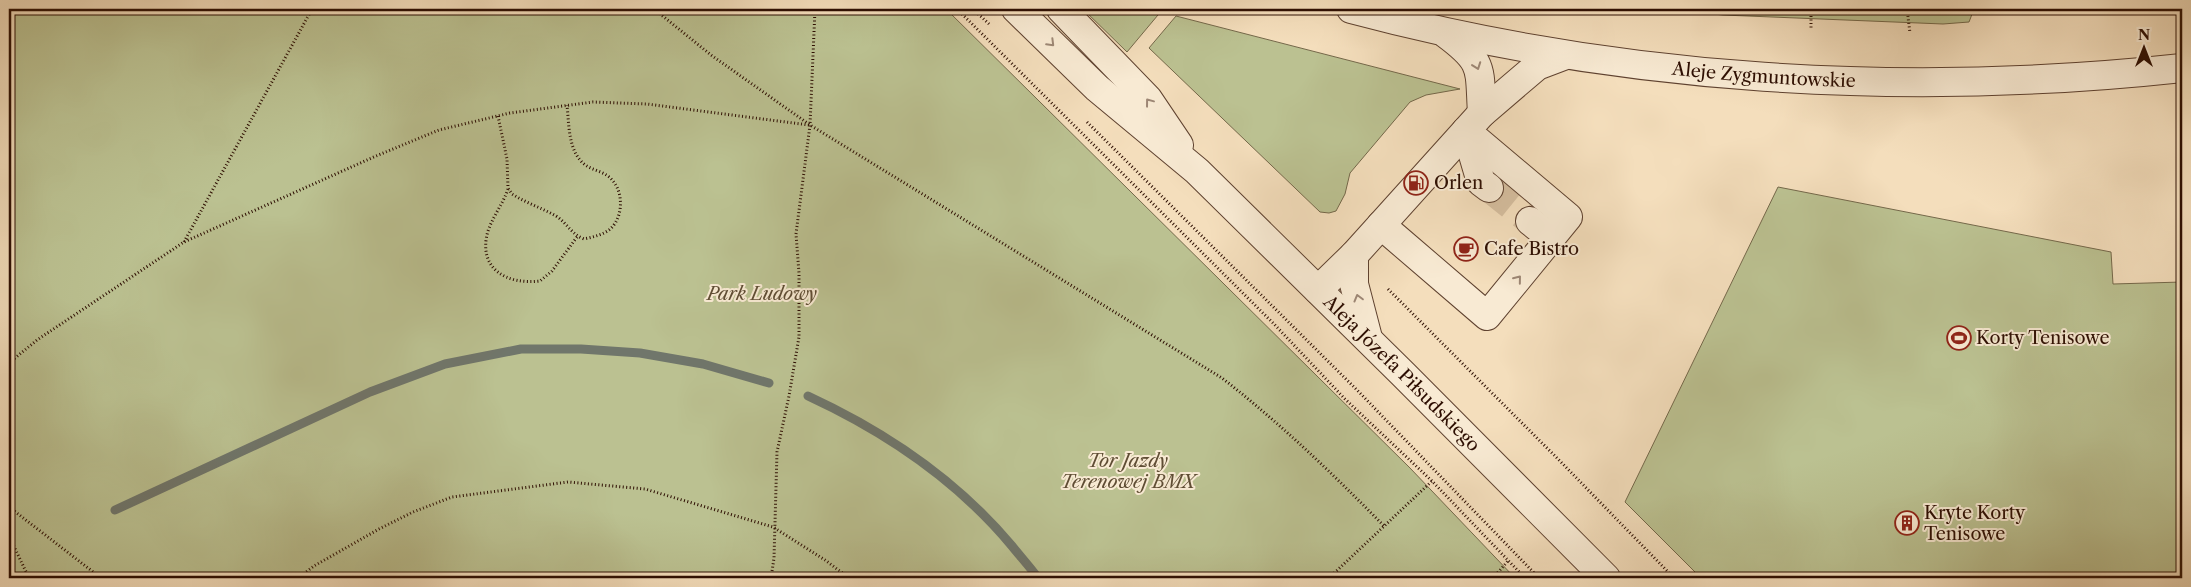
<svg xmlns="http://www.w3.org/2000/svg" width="2191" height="587" viewBox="0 0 2191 587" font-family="'Libre Caslon Text',serif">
<rect width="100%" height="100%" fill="#f4debc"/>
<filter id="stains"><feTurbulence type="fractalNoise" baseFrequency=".004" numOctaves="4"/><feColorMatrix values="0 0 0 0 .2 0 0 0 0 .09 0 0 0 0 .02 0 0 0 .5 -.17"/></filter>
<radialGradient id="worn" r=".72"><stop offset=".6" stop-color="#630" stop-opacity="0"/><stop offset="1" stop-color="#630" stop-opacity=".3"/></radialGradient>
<path fill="#bbc191" stroke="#74684a" d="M9,9H946L1410,468L1515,578H9Z
M1083,9H1163L1127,52Z
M1666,9H1974L1969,22L1943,24L1723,15Z
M1176,16L1460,89L1426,95L1410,102L1350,173L1345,194L1336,211L1329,213L1320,212L1149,48Z
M1778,187L2111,252L2113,284L2182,282V578H1701L1625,502Z"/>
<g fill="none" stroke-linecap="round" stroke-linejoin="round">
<path stroke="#70766b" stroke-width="9" d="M808,396C886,432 957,480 1012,546C1020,556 1030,567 1038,578
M115,510L370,392L445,364L521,349H581L640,353L703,364L769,383"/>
<path stroke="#d6bfa0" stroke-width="28" stroke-dasharray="28 14" stroke-linecap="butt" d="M1489,188L1530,221"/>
<g stroke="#5f4230" stroke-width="30">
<g id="minor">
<path id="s1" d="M1016,9L1097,88L1197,171L1403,374L1606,578"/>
<path d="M1061,9L1148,99L1179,145"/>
<path id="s2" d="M1351,9C1621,81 1905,98 2182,68"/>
<path d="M1446,34C1485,63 1479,68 1482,113"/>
<path d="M1466,131L1481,182L1489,188"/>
<path d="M1530,221L1551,238"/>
<path d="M1381,225L1487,316L1568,217L1466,131"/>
<path d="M1354,255V284L1368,338"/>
<path d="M1318,290L1354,255L1482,113L1537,66L1566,55"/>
</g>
</g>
<path stroke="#2d0e02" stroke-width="3" stroke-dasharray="1 2.5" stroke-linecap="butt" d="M654,9L711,55L810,125L1222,378C1281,424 1331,472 1384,526
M957,9L1274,324L1345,399L1432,481L1525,578
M973,9L989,24
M1811,9V30
M1907,9L1910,33
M1574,13L1576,9
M498,116L507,159L508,188L512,194C526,203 542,208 556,216C567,223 571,234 584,239C593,237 602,235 609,230C623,219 624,194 613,181C605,170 589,171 581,161C568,147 569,123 567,105
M1087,122L1357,390L1539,578
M508,189C503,204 493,216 488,231C477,269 507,285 540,281L552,271L577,237
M184,242L312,9
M1388,289L1556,457L1674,578
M9,363L37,340L184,242L376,156L439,130L510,113L593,102L647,104L809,125
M9,507L101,578
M9,536L29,578
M298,578L314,566L379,529L413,512L452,497L568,482L645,489L773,527L825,560L849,578
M771,578L774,558L777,452L789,396L799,337V273L796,234L810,125L815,9
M1329,578L1432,481
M1493,578L1508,561"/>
<use href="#minor" stroke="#f8ead3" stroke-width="28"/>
</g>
<defs><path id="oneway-chevron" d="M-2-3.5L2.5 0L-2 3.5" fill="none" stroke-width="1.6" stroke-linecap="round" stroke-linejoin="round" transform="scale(1.25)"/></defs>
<g stroke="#9d8775">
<use href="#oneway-chevron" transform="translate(1051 43) rotate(45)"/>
<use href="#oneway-chevron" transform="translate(1477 66) rotate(70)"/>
<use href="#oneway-chevron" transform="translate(1149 102) rotate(-127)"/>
<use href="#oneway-chevron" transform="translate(1518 279) rotate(-51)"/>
<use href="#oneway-chevron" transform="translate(1358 298) rotate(-105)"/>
</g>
<defs>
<g id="fuel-ring" transform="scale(1.25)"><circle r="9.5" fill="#f8ead3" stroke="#8f2418" stroke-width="1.5"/><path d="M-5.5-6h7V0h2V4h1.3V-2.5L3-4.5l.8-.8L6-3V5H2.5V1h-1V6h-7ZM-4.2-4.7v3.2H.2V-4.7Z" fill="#8f2418"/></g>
<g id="cafe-ring" transform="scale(1.25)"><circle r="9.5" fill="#f8ead3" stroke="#8f2418" stroke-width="1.5"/><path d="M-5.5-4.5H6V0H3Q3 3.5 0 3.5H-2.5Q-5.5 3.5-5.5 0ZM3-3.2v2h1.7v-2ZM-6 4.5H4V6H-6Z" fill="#8f2418"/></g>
<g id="stadium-ring" transform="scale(1.25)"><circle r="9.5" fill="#f8ead3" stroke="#8f2418" stroke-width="1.5"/><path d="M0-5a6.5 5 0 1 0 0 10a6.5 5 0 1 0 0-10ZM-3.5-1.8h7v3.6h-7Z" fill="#8f2418"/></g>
<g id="building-ring" transform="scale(1.25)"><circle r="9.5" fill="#f8ead3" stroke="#8f2418" stroke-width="1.5"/><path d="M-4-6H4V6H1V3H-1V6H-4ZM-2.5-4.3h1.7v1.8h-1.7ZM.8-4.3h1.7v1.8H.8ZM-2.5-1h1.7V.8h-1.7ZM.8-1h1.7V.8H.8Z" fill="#8f2418"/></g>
</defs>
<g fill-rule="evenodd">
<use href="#fuel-ring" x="1416" y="183"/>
<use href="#cafe-ring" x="1466" y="249"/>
<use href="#stadium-ring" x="1959" y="338"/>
<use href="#building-ring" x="1907" y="523"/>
</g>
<g text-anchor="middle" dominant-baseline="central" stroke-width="4" stroke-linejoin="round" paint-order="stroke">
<g font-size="18" fill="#2d0e02" stroke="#f8ead3">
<text stroke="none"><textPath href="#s2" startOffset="419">Aleje Zygmuntowskie</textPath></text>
<text stroke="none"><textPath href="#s1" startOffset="531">Aleja Józefa Piłsudskiego</textPath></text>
</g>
<g font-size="18" fill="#2d0e02" stroke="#f8ead3" text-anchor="start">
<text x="1434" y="183">Orlen</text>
<text x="1484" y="249">Cafe Bistro</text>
<text x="1976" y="338">Korty Tenisowe</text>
<text x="1924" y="513">Kryte Korty<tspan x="1924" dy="21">Tenisowe</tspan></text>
</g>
<g font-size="18" font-style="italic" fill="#5f4d34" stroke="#f8ead3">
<text x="762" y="294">Park Ludowy</text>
<text x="1128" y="461">Tor Jazdy<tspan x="1128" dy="21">Terenowej BMX</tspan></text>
</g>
</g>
<rect width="2191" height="587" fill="none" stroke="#f4debc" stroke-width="30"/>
<rect x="10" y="10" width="2171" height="567" fill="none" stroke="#2d0e02" stroke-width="2.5"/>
<rect x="15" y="15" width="2161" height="557" fill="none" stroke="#2d0e02"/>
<g transform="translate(2144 48)" stroke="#f8ead3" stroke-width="4" paint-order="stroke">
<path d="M0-4L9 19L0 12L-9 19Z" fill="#2d0e02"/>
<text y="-8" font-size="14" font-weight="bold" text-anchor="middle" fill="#2d0e02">N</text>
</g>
<rect width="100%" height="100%" filter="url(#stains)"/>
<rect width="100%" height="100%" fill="url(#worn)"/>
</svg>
